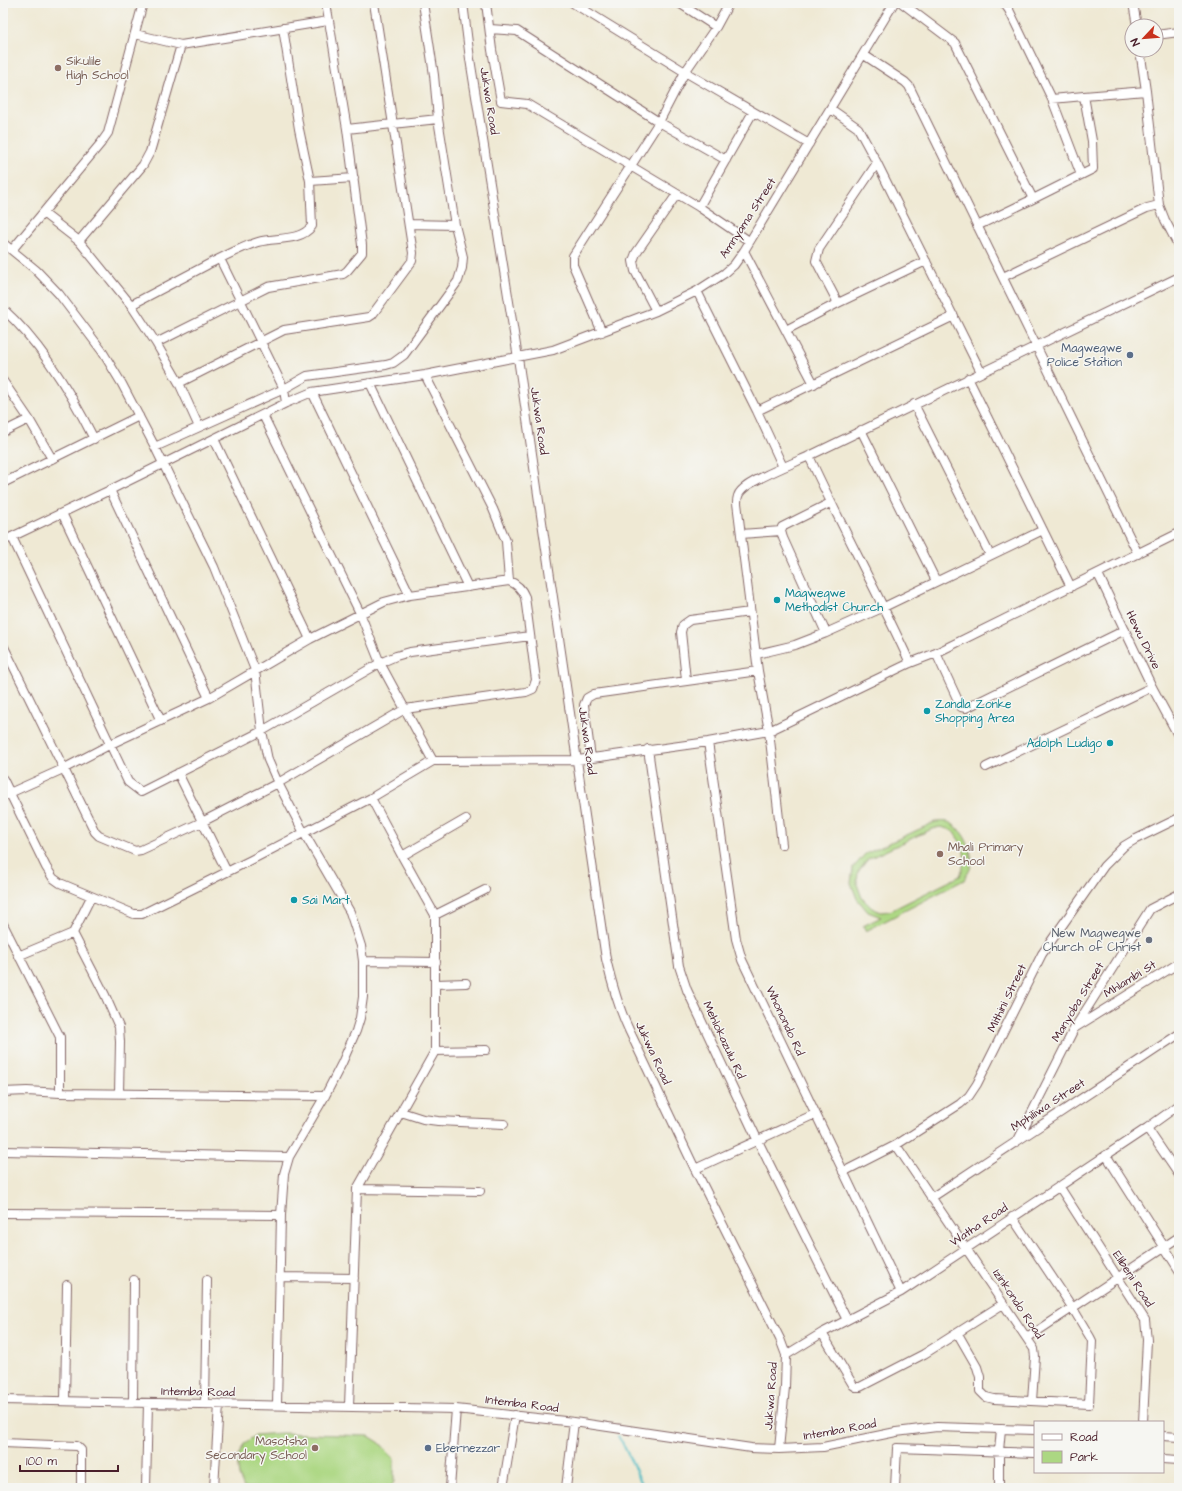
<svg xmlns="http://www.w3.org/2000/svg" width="1182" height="1491" viewBox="0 0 1182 1491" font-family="'Architects Daughter',sans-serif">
<rect width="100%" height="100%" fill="#f6f6f2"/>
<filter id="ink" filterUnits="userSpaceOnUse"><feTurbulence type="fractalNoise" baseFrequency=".025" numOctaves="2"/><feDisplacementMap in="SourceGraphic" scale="8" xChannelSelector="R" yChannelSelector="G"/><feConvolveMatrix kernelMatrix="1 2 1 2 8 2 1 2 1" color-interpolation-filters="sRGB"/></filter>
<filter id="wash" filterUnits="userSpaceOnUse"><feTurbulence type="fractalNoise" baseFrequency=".012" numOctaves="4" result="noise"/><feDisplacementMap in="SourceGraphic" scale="16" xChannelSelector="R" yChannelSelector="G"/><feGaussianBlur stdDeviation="0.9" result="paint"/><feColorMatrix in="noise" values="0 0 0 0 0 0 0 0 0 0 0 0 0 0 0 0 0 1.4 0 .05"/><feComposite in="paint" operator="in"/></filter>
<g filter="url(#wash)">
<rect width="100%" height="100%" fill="#efe9d4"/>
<path fill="#acd782" stroke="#7b7b56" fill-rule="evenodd" d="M935,822C939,822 944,821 948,822C963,827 974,851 971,866C970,871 966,876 964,880L866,931L863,926L881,917L868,912L857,899L851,883L853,868L865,854ZM940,827L952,830C965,848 968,854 960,876L890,911L881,912L872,908L862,898L857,884L858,872L868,859L932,829Z
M281,1433L369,1436L380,1443L394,1459V1482L390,1488H244L239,1476L237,1459L244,1444L255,1435Z"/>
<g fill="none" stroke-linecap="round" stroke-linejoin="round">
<path stroke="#4fbdc6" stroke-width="2" d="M618,1437L622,1442L644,1488"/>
</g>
</g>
<g filter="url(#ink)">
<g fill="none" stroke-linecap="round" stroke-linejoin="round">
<g stroke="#846666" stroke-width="10">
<path id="minor" d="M463,3L470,59L518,358L606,959C612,984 618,1007 629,1030L695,1169L780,1339L786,1355L785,1387L779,1449
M486,3L492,50L501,101L527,104L699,207L749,241
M573,3L685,72L809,144
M679,3L716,27
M902,3L955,43L1033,199
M1133,3L1137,26
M490,29L517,31L659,122L726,160
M135,34L181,45L328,21
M1156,35L1179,32
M1140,50L1146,91L1159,205L1165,220L1179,247
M864,55L905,82L909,86L1138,554
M1084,96L1146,91
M1052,99L1081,175
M831,109L858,128L877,163L981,372
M347,129L438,119
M310,181L354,178
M699,207L753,112
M43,213L79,241L131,305L156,343L179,383L199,427
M409,224L455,225
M977,226L1033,199L1093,169L1092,141L1084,96L1052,99L1009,10L1004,3
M79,241L143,165L150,152L181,45
M3,243L36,270L59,294L81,323L102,351L122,384L155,447L214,567L255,670L262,731L268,760L278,783L304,833L350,912L361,946L363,961V997L360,1018L356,1031L342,1063L325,1096L289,1157L284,1174L281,1215L277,1405
M12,250L101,143L108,133L143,3
M744,251L814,384
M220,259L284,389L286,403
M1003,277L1147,208L1159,205
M697,291L757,411L783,467
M838,303L816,261L819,249L877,163
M131,305C156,292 182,278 207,265C223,257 241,247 258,242C275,237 300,242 312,226L310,181L299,129L283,28
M3,309C41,343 71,393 94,439
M656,311L635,271L633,261L636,253L677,194
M786,330L838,303L926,261
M602,332L573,265V256L659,122L685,72L716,27L729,3
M156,343L268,287L343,274L347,271L362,253V245L347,129L326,3
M425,375L493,509L506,541L509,581
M968,378L1071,587
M3,381L29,419L52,459
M179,383L284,330L369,317L372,315L412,261L413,253L374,3
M370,383L468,587
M312,392L410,595
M914,404L990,555
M757,411L954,316
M263,415L360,613L380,663L433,761
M861,430L936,581
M3,432L29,419
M214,439L310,639
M155,447L284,389L307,376L386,365L393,363L404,355L458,281L462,268L463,257L455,225L438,119L434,75L423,3
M809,456C841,526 878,593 910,663
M3,483L139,416
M110,490L209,698
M62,513L161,721
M741,534L781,531
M12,537L128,782L141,792L262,731L380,663L396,656L410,652L530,636
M3,541L110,490L286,403L312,392L425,375L553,350L656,311L697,291L725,273L734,265L744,251L894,3
M1098,574L1152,687L1179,737
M826,633L783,538L781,531L782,527L830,503
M3,645L95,832L99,836L135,851L141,850L202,822L278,783L405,709L526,692L533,689L536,680L525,597C522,589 517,584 509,581L410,595L384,602L310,639L209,698L111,744L63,769L3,796
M936,653L961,707L966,708L1125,630
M757,654L795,645L826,633L884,607L1043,530
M686,680L681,632L683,625L690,620L750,612
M708,742L736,939L742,960L901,1292
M648,749L679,966L687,990L757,1139L847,1320
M591,758L584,705L587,698L594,694L758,671
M986,767L1152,687
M178,773L227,872
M3,779L46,867L53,878L60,883L134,914H142L251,860L371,798L433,761L578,760L708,742L769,731L910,663L936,653L1179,533
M782,845L769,731L758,671L737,503C737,499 737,495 741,491C750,480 794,463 809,456L1179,277
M402,856L466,819
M435,915L485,890
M3,924L60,1037V1093
M73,933L105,995L119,1027L120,1042L119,1093
M18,956L73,933L91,897
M363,961L436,962
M436,984L466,983
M1076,1027L1179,963
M435,1051L486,1050
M3,1092L27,1091L60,1093L325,1096
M401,1112L423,1119L438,1121L504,1124
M1147,1128L1179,1175
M1018,1140L1074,1029L1150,909L1179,894
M896,1145L1034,1349L1035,1357L1032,1401
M3,1151L289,1157
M1106,1155L1179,1270
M695,1169L815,1114
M843,1172L896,1145L960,1104L969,1096L977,1084L1042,954L1104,866L1124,846L1134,840L1179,818
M1059,1186L1145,1320L1147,1340L1143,1422
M357,1189L480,1191
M931,1198L1179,1034
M3,1213L281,1215
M280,1277L354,1278
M822,1333L853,1385L856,1387H860L924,1354L1003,1304
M958,1334L977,1367L980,1377V1391L986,1397L994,1399L1089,1404L1092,1341L1090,1337L1072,1307L1012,1217
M1027,1338L1179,1237
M786,1355L822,1333L901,1292L1147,1128L1179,1105
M3,1400L456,1409L574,1422L751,1448L779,1449L823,1447L896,1432L937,1427L1035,1430
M65,1401L67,1285
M133,1403L134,1280
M205,1404L207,1280
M349,1406L357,1189L435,1051V915L402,856L371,798
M1163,1436L1179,1437
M3,1443L77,1446L81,1450V1488
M1163,1459L1179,1460
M146,1488L148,1403
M214,1488L219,1404
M450,1488L456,1409
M503,1488L515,1415
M566,1488L574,1422
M895,1488L897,1448L1035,1453
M999,1488V1451L1001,1429"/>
</g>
<use href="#minor" stroke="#fff" stroke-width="8"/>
</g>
</g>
<g fill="#8d6e63" stroke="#f6f6f2" stroke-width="1.5">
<circle cx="58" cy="68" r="4"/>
<circle cx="940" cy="854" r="4"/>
<circle cx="315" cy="1448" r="4"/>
</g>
<g fill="#5c6f8a" stroke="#f6f6f2" stroke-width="1.5">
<circle cx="1130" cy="355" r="4"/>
<circle cx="428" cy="1448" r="4"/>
</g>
<g fill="#0f9aa8" stroke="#f6f6f2" stroke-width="1.5">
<circle cx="777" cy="600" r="4"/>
<circle cx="927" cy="711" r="4"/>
<circle cx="1110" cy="743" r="4"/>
<circle cx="294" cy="900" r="4"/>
</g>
<circle fill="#6b7280" stroke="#f6f6f2" stroke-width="1.5" cx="1149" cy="940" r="4"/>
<g text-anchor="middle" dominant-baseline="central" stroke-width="3" stroke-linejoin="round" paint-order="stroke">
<g font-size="12" fill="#785e54" stroke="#f6f6f2" text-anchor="start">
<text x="66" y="61">Sikulile<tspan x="66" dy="14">High School</tspan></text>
<text x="948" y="847">Mhali Primary<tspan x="948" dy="14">School</tspan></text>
<text x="307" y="1441" text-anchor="end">Masotsha<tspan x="307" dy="14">Secondary School</tspan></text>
</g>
<g font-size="12" fill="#4a1f2b" stroke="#f6f6f2">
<text transform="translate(489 101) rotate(81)">Jukwa Road</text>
<text transform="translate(748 218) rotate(-57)">Amnyama Street</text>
<text transform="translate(539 421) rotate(82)">Jukwa Road</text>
<text transform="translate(1143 640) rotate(64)">Hewu Drive</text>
<text transform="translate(587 741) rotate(82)">Jukwa Road</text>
<text transform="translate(1130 979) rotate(-32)">Mhlambi St</text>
<text transform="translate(1007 998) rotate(-64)">Mithini Street</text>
<text transform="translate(1078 1002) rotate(-59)">Manyoba Street</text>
<text transform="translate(785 1021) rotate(65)">Whonondo Rd</text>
<text transform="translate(724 1040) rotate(65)">Mehlokazulu Rd</text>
<text transform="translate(653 1053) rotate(65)">Jukwa Road</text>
<text transform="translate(1048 1105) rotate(-33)">Mphiliwa Street</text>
<text transform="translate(979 1225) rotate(-34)">Watha Road</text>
<text transform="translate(1133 1279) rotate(57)">Elibeni Road</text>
<text transform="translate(1018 1304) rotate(56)">Izinkondo Road</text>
<text transform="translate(198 1392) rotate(1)">Intemba Road</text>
<text transform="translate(771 1396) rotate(-86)">Jukwa Road</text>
<text transform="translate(522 1404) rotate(7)">Intemba Road</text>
<text transform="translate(840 1430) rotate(-10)">Intemba Road</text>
</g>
<g font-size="12" fill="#4e5e75" stroke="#f6f6f2" text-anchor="end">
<text x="1122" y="348">Magwegwe<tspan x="1122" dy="14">Police Station</tspan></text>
<text x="436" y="1448" text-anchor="start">Ebernezzar</text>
</g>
<g font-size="12" fill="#0d838f" stroke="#f6f6f2" text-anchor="start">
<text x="785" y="593">Magwegwe<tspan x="785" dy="14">Methodist Church</tspan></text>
<text x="935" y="704">Zandla Zonke<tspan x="935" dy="14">Shopping Area</tspan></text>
<text x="1102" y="743" text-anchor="end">Adolph Ludigo</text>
<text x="302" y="900">Sai Mart</text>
</g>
<g font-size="12" fill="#5b616d" stroke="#f6f6f2" text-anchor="end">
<text x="1141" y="933">New Magwegwe<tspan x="1141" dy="14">Church of Christ</tspan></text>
</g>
</g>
<rect width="1182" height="1491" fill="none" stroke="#f6f6f2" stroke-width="16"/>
<rect x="1034" y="1421" width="130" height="52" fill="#f6f6f2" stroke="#b1a0a2"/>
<rect x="1042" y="1434" width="20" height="6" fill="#ffffff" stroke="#b1a0a2"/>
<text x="1070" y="1441" font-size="12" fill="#4a1f2b">Road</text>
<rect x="1042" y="1451" width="20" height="12" fill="#acd782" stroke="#b1a0a2"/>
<text x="1070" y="1461" font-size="12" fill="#4a1f2b">Park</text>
<g transform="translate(1144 38) rotate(244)"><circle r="19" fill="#f6f6f2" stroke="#b1a0a2"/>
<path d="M0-3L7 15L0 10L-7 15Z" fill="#c8321e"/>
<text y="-6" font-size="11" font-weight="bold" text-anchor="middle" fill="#4a1f2b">N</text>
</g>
<path d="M20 1465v6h98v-6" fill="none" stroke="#4a1f2b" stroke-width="2"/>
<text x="26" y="1465" font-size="12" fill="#4a1f2b" stroke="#f6f6f2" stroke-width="3" paint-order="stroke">100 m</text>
</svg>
